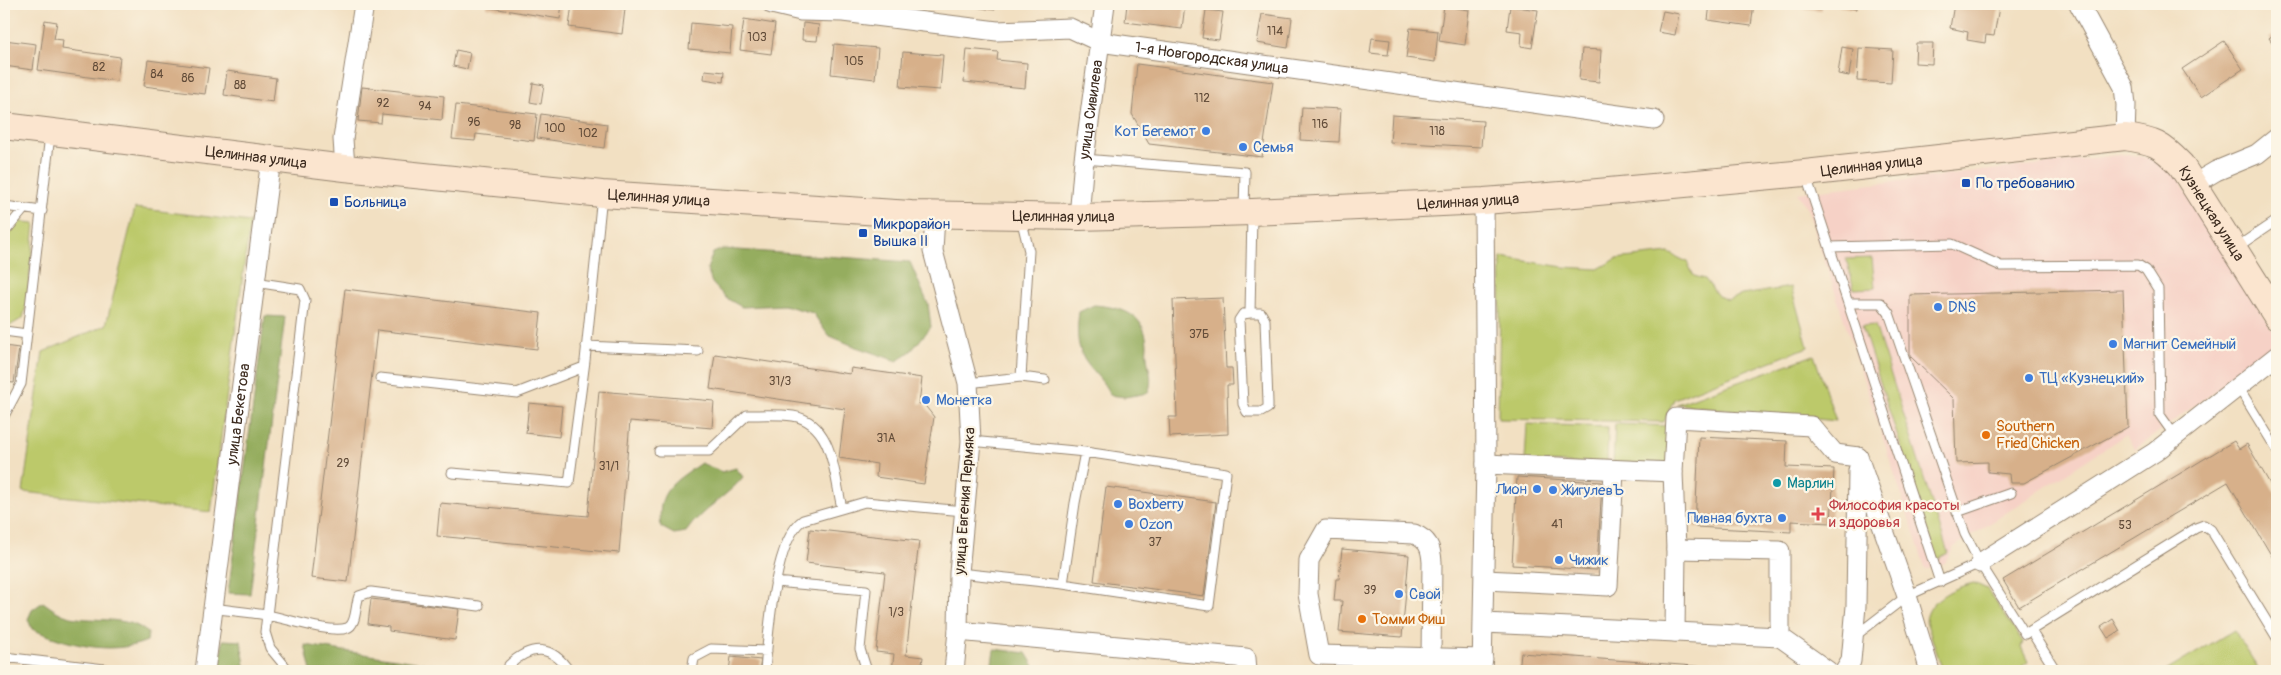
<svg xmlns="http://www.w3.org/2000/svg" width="2281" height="675" viewBox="0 0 2281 675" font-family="Pangolin,sans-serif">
<rect width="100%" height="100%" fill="#fcf5e5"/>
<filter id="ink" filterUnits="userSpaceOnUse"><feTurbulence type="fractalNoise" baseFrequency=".02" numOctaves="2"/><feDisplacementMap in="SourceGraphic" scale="10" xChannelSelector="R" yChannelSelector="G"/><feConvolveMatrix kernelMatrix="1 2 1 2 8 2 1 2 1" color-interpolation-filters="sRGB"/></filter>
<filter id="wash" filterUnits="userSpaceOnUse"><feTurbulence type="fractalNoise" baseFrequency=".0096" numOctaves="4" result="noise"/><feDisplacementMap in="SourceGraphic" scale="20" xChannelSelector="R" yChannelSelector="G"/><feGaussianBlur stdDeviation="1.12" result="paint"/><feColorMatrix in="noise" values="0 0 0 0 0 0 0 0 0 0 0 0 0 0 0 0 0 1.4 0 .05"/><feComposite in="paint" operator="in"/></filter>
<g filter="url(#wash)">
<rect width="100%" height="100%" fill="#f2e0c2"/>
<path fill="#f6d1c6" d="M2127,154L2152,159L2178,178L2277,337V346L2135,449L2125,435L1954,547L1945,563L1926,570L1808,210L1797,193Z"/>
<path fill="#bcc96b" stroke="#7c7a44" d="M135,208L250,222L211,512L23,492L43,352L106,325Z
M4,220L35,223L27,302L23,318L11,325L4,323Z
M1669,253L1687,262L1694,276L1705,279L1718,296L1728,300L1742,295L1791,287L1808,347L1674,399L1664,422L1498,419L1501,257L1563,267L1598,269L1616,259Z
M1872,258L1875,288L1854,289L1846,259Z
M1875,325L1948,553L1937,559L1862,326Z
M1814,355L1836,421L1677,404Z
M1527,424L1608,427L1607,465L1525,461Z
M1615,424L1672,426L1670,469L1613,467Z
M1974,583L1987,589L2023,642L2021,647L2028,662L2021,667L2023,671H1943L1926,621C1928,599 1955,587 1974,583Z
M2234,630L2260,671H2166Z"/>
<path fill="#95ad5f" stroke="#686c3e" d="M723,249L910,262L928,304L931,327L911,351L897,361L856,347L828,335L813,313L784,305L742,307L726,298L712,283L707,269L713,253Z
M1094,305C1120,307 1145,313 1147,344C1147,348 1146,352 1147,356C1148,371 1154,377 1148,393L1125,397L1110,395C1103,379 1092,372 1084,359C1076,344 1077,328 1079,312Z
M265,316L285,317L250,594L228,593Z
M701,463L722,472L736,468L743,477C726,498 702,508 686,532L674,534L661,527C656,490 674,482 701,463Z
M43,602C51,608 61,615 71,617C95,622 129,615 148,633L147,641C110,656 66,644 32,629L28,619L32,610Z
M223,640L241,641L246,671H219Z
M305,645L474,671H311Z
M994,649L1026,653L1037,671H991Z"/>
<g id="blocks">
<path fill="#d7b08a" d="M487,4H562L560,19L486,7Z
M572,4L625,9L622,34L569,27Z
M968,4H996L995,10L968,6Z
M1127,4H1185L1182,29L1125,22Z
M1710,4H1754L1751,26L1708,20Z
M1789,4H1822L1821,10L1789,7Z
M1839,4H1857L1856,9L1838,6Z
M1954,4H1982L1999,7L1994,36L1986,35L1985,43L1967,40L1968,32L1950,28Z
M1444,6L1469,10L1465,45L1439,41Z
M1510,6L1538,10L1532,48L1521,46L1522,32L1507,30Z
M1206,10L1223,12L1219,40L1202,38Z
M1663,11L1679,14L1675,35L1658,32Z
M1262,14L1292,18L1288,48L1257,43Z
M744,19L775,24L771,54L740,50Z
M45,20L57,22L54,39L63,40L62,49L120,57L117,81L38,70Z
M691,23L732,27L730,53L689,49Z
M803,23L819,25L817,41L802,40Z
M1410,28L1438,31L1435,62L1406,58Z
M2277,32V49L2269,38Z
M1372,38L1390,40L1388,55L1370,53Z
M4,40L36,44L33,70L4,66Z
M2224,41L2243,69L2201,97L2182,69Z
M1916,43H1933L1932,64L1915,63Z
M834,44L878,48L875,79L831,74Z
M1842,47L1853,49L1849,76L1838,74Z
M1859,48L1893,50L1891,83L1857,81Z
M967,49L998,52L997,60L1027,63L1025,88L964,82Z
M1582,49L1601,50L1599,82L1579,80Z
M456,50L470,53L467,69L453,66Z
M903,52L943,55L940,90L900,87Z
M148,60L209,68L205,94L144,86Z
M1137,64L1273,82L1262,157L1149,144L1132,114Z
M705,70L724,72L723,82L704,79Z
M227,71L276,78L273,102L224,95Z
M533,83L544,85L541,104L530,102Z
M362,87L444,96L442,120L382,114L381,123L358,121Z
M456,105L537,114L534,141L476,134L475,141L452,139Z
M1302,107L1341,109L1339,142L1300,140Z
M541,114L607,124L604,148L537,138Z
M1392,115L1483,121L1481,147L1390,142Z
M345,289L541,313L537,349L377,330L348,582L311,578Z
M2123,290L2128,427L2024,483H2010L2009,474L1988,472V462L1956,463L1954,399L1910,356V295Z
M1223,298L1226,368H1232L1233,385H1227L1228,434L1170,437L1169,417H1177L1173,300Z
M4,346L19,348L14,383L4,382Z
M715,354L850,374L851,368L922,378L919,404L923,403L934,417L924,484L876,477L877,464L839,458L845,409L710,389Z
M599,391L714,401L712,428L630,421L619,553L437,536L440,503L588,516Z
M529,403L562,406L559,437L526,433Z
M1699,437L1787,441L1786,467L1834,469L1831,523L1791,521V532L1695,527Z
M2234,441L2239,449L2247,444L2277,496V565L2228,482L2019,607L2003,580Z
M1517,477L1602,482L1597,570L1512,565Z
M1106,487L1216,502L1204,596L1094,581Z
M810,529L919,541L906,655L923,657L921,671H892L894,654L876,652L885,572L806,563Z
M1342,549L1409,555L1402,637L1339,632L1342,601H1334L1336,579H1339Z
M371,599L459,609L455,640L389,631V627L368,624Z
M2113,619L2120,631L2108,638L2101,627Z
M1521,653L1748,670V671H1519Z
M731,657L761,660L759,671H729Z"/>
</g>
</g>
<g filter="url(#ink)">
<use href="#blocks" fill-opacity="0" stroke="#968570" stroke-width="1"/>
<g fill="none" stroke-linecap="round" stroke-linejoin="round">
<g stroke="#968570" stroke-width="11">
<path id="lane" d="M1084,159L1245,172L1244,209
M1806,176L1940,582
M4,206L42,211
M4,233L24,209
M1830,247L1952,244L2001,266L2138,265L2146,270L2158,289L2160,415L2175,436
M2237,247L2277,220
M255,282L300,289L305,300L265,632L270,648L289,671
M1848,303H1881L1889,313L1965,534L1980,563L2025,634L2196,528L2204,525L2211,530L2277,638
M1250,313L1243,314L1239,320L1243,404L1247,412H1261L1268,408V403L1265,320L1261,313H1250L1252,215
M4,331L27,334
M586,346L698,351
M1021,377L1029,251L1021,218
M380,378L517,393L584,367
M968,383L1021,377L1045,380
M2239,388L2277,450
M4,416L21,384L50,135
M971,441L1085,452L1226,473L1209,606L1063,584
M659,451H709L747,415C762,415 778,414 793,416C834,423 834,476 842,508
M452,473L569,483L585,361L602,195
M1957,512L2011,493
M959,573L1063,584L1075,503L1085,452
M775,582L866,590L860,649L867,671
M213,608C231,611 249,612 267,615C285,618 331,634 347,628C357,625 355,605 359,596L371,592L479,606
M2031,631L2056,671
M1855,636L1907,596L1980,563
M4,657L121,671
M5,671L6,658
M509,671V665C532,644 552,645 569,671
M692,671L694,658L711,649L767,651
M765,671C768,637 774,539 803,520L865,502L964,511"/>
</g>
<g stroke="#968570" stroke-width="21">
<g id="street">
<path id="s1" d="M772,4L801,11L843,12L997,31L1070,28L1100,42L1654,120"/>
<path d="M2079,4L2124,87L2126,105L2125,137"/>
<path d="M345,168L343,139L364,4"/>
<path d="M2194,184L2216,171L2257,154L2277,138"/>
<path d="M935,215L933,251L968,383L971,441L959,573L958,631L954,671"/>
<path id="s2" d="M1079,217L1084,159L1105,4"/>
<path d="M1858,457L1907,596L1930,671"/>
<path d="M1486,464L1673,472"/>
<path d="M1980,563L2155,452L2277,356"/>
<path d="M1485,580L1608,586L1614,471"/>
<path d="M1484,623L1780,637"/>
<path d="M958,631L1246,658L1247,671"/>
<path d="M1675,632L1676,549"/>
<path id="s3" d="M205,671L271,159"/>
<path d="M1430,671L1431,658L1432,562C1431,547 1428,540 1414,534L1326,530L1309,560L1308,594L1319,655L1483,659"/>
<path d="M1482,671L1486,464L1484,201"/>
<path d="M1828,671L1780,637V551L1676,549L1673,472L1676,418L1811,426L1835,454L1858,457"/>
<path d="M1845,671L1851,661L1856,606L1858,470"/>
</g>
</g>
<g stroke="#968570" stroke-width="28">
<g id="secondary">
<path id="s4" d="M4,126L345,168L602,194L911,214L1079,217L1252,212L1484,201L1587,193L1805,173L2125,137C2154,141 2161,144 2181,165L2277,317"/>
</g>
</g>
<use href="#lane" stroke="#fff" stroke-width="9"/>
<use href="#street" stroke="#fff" stroke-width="19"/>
<use href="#secondary" stroke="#fbe5cf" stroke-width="26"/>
</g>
</g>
<g fill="#3f7fe0" stroke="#fcf5e5" stroke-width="2">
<circle cx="1206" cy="131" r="5"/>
<circle cx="1243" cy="147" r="5"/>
<circle cx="1938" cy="307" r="5"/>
<circle cx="2113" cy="344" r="5"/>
<circle cx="2029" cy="378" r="5"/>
<circle cx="926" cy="400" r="5"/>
<circle cx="1537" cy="489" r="5"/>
<circle cx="1553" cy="490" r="5"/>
<circle cx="1118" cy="504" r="5"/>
<circle cx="1782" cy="518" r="5"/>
<circle cx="1129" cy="524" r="5"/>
<circle cx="1559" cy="560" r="5"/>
<circle cx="1399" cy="594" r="5"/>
</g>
<g fill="#1a4fb4" stroke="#fcf5e5" stroke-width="2">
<rect x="1961" y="178" width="10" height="10" rx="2.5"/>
<rect x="329" y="197" width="10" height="10" rx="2.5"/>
<rect x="858" y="228" width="10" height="10" rx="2.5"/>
</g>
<g fill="#e8710a" stroke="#fcf5e5" stroke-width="2">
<circle cx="1986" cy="435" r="5"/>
<circle cx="1362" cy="619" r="5"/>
</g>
<circle fill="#0f9aa8" stroke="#fcf5e5" stroke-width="2" cx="1777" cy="483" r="5"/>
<path fill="#e0444e" stroke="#fcf5e5" stroke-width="2" d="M1815.5 506.5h5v5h5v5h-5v5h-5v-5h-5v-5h5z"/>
<g text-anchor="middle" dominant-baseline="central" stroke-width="4.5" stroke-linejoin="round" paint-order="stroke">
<g font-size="12" fill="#624c39">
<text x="1275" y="31">114</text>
<text x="757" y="37">103</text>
<text x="854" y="61">105</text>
<text x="99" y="67">82</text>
<text x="157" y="74">84</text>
<text x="188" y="78">86</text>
<text x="240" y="85">88</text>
<text x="1202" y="98">112</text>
<text x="383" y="103">92</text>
<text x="425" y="106">94</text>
<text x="474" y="122">96</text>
<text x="1320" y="124">116</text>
<text x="515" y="125">98</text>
<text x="555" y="128">100</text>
<text x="1437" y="131">118</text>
<text x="588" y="133">102</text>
<text x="1199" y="334">37Б</text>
<text x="780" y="381">31/3</text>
<text x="886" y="438">31А</text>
<text x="343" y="463">29</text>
<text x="609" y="466">31/1</text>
<text x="1557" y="524">41</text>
<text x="2125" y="525">53</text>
<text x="1155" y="542">37</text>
<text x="1370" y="590">39</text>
<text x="896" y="612">1/3</text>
</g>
<g font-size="15" fill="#3b2a1e" stroke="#fcf5e5">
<text stroke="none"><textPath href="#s1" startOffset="446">1-я Новгородская улица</textPath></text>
<text stroke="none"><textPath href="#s2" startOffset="108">улица Сивилева</textPath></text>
<text stroke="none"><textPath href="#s4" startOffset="254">Целинная улица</textPath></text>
<text stroke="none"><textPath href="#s4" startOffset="1874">Целинная улица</textPath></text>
<text stroke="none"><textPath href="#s4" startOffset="659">Целинная улица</textPath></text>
<text stroke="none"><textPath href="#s4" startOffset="1469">Целинная улица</textPath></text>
<text stroke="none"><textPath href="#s4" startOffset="2251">Кузнецкая улица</textPath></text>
<text stroke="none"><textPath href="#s4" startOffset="1064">Целинная улица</textPath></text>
<text stroke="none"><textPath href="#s3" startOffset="259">улица Бекетова</textPath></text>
<text transform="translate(965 501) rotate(-86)">улица Евгения Пермяка</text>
</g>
<g font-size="15" fill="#366cbe" stroke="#fcf5e5" text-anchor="start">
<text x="1196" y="131" text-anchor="end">Кот Бегемот</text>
<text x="1253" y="147">Семья</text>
<text x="1948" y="307">DNS</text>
<text x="2123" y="344">Магнит Семейный</text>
<text x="2039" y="378">ТЦ «Кузнецкий»</text>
<text x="936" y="400">Монетка</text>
<text x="1527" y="489" text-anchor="end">Лион</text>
<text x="1563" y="490">ЖигулевЪ</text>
<text x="1128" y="504">Boxberry</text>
<text x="1772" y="518" text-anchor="end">Пивная бухта</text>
<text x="1139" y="524">Ozon</text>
<text x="1569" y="560">Чижик</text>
<text x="1409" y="594">Свой</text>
</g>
<g font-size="15" fill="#164399" stroke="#fcf5e5" text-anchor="start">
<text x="1976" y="183">По требованию</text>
<text x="344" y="202">Больница</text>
<text x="873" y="224">Микрорайон<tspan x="873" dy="17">Вышка II</tspan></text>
</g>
<g font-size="15" fill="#c56008" stroke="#fcf5e5" text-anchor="start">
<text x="1996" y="426">Southern<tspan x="1996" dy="17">Fried Chicken</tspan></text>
<text x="1372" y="619">Томми Фиш</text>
</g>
<g font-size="15" fill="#0d838f" stroke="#fcf5e5" text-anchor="start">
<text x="1787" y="483">Марлин</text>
</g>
<g font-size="15" fill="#be3a42" stroke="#fcf5e5" text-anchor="start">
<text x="1829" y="505">Философия красоты<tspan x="1829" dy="17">и здоровья</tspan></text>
</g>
</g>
<rect width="2281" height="675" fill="none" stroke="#fcf5e5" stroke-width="20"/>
</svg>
